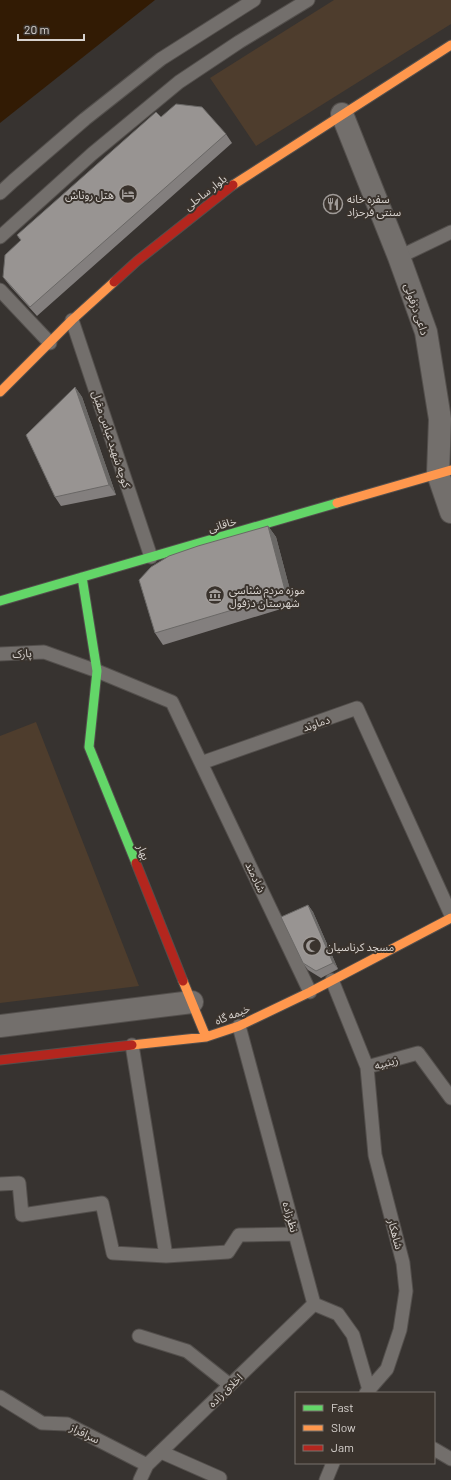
<svg xmlns="http://www.w3.org/2000/svg" width="451" height="1480" viewBox="0 0 451 1480" font-family="Barlow,'Noto Sans Arabic',sans-serif">
<rect width="100%" height="100%" fill="#373330"/>
<path fill="#4e3d2d" d="M334,0H451V24L256,146L210,78Z
M36,722L139,986L0,1003V736Z"/>
<path fill="#321b04" d="M0,0H155L0,123Z"/>
<g fill="none" stroke-linecap="round" stroke-linejoin="round">
<g stroke="#534f4c" stroke-width="15">
<path id="lane" d="M0,193L13,181L85,119L161,59L254,0
M0,237L92,154L179,82L239,42L308,0
M399,257L451,232
M0,290L50,343
M72,320L151,557
M0,654L44,652L97,671L172,702L201,763L357,708L451,915
M201,763L310,992
M332,980L367,1067L418,1053L451,1098
M239,1026L314,1304L338,1314L353,1335L369,1390
M132,1045L166,1256
M0,1184L19,1183L22,1215L102,1203L113,1253L166,1256L228,1252L239,1235L295,1234
M139,1336L187,1351L230,1385
M366,1393L387,1369L400,1330L406,1291L403,1263L375,1155L367,1067
M0,1397L42,1423L67,1424L147,1465
M434,1449L451,1459
M161,1452L220,1478L219,1480
M140,1480L147,1465L314,1304
M326,1480L333,1463"/>
</g>
<g stroke="#534f4c" stroke-width="24">
<path id="street" d="M342,114L399,257L426,332L440,419L438,474L451,512
M0,1026L192,1002"/>
</g>
<g stroke="#534f4c" stroke-width="11">
<path id="fast" d="M82,577L97,671L89,747L136,863
M0,601L337,503"/>
</g>
<g stroke="#534f4c" stroke-width="11">
<path id="slow" d="M233,185L451,45
M0,392L72,320L114,282
M337,503L451,470
M183,981L206,1037
M132,1045L206,1037L239,1026L310,992L451,918"/>
</g>
<g stroke="#534f4c" stroke-width="11">
<path id="jam" d="M114,282L137,261L233,185
M136,863L183,981
M0,1060L132,1045"/>
</g>
<use href="#lane" stroke="#736f6c" stroke-width="13"/>
<use href="#street" stroke="#736f6c" stroke-width="22"/>
<use href="#fast" stroke="#63d668" stroke-width="9"/>
<use href="#slow" stroke="#ff974d" stroke-width="9"/>
<use href="#jam" stroke="#b3261e" stroke-width="9"/>
</g>
<path fill="#837f7e" d="M161,117L226,134L232,143L37,316L10,286L3,277L21,241L17,235Z
M75,387L82,397L116,495L61,506L55,497Z
M268,526L276,537L294,605L163,645L155,633Z
M308,905L313,912L338,969L321,978L308,970L303,963Z"/>
<path fill="#6a6866" d="M75,387L82,397L116,495L109,485Z
M268,526L276,537L294,605L286,594Z
M308,905L313,912L338,969L333,963Z"/>
<path fill="#989492" stroke="#6a6866" d="M176,104L202,107L226,134L30,307L3,277L5,255L21,240L17,235L156,112L161,117Z
M75,387L109,485L55,497L26,435Z
M268,526L286,594L155,633L139,580L151,567L169,556L198,546Z
M308,905L333,963L316,971L303,963L281,917Z"/>
<defs>
<g id="hotel-ring" transform="scale(1)"><circle r="9.5" fill="#3a332d" stroke="#9f9a97" stroke-width="1.5"/><path d="M-6-4.5h1.5V1H6V5H4.5V3h-9V5H-6ZM-4 0a1.8 1.8 0 1 1 3.6 0ZM.5 0V-2.5h3Q6-2.5 6 0Z" fill="#9f9a97"/></g>
<g id="restaurant-ring" transform="scale(1)"><circle r="9.5" fill="#3a332d" stroke="#9f9a97" stroke-width="1.5"/><path d="M-5-6h1v4h1v-4h1v4h1v-4h1v5L-1.5 .5V6h-2V.5L-5-1ZM5-6V6H3V1.5H1.5Q1.5-4 5-6Z" fill="#9f9a97"/></g>
<g id="museum-ring" transform="scale(1)"><circle r="9.5" fill="#3a332d" stroke="#9f9a97" stroke-width="1.5"/><path d="M0-6L6-3V-2H-6V-3ZM-5-1h2V3h-2ZM-1-1h2V3h-2ZM3-1h2V3H3ZM-6 4H6V6H-6Z" fill="#9f9a97"/></g>
<g id="mosque-ring" transform="scale(1)"><circle r="9.5" fill="#3a332d" stroke="#9f9a97" stroke-width="1.5"/><path d="M3.5-4.9A6 6 0 1 0 3.5 4.9A5 5 0 1 1 3.5-4.9Z" fill="#9f9a97"/></g>
</defs>
<g fill-rule="evenodd">
<use href="#hotel-ring" x="128" y="194"/>
<use href="#restaurant-ring" x="333" y="204"/>
<use href="#museum-ring" x="215" y="595"/>
<use href="#mosque-ring" x="312" y="946"/>
</g>
<g text-anchor="middle" dominant-baseline="central" stroke-width="4" stroke-linejoin="round" paint-order="stroke">
<g font-size="11" fill="#d7d2ce" stroke="#3a332d">
<text transform="translate(205 192) rotate(-38)">بلوار ساحلی</text>
<text transform="translate(417 309) rotate(71)">داعی دزفولی</text>
<text transform="translate(112 439) rotate(72)">کوچه شهید عباس مقبل</text>
<text transform="translate(222 524) rotate(-16)">خاقانی</text>
<text transform="translate(22 653) rotate(-3)">پارک</text>
<text transform="translate(316 723) rotate(-19)">دماوند</text>
<text transform="translate(144 852) rotate(68)">بهار</text>
<text transform="translate(256 877) rotate(65)">شادمند</text>
<text transform="translate(232 1014) rotate(-22)">خیمه گاه</text>
<text transform="translate(386 1062) rotate(-16)">زینبیه</text>
<text transform="translate(291 1217) rotate(75)">نظرزاده</text>
<text transform="translate(396 1234) rotate(75)">شاهکار</text>
<text transform="translate(225 1390) rotate(-44)">اخلاق زاده</text>
<text transform="translate(85 1433) rotate(26)">سرافراز</text>
</g>
<g font-size="11" fill="#d7d2ce" stroke="#3a332d" text-anchor="start">
<text x="114" y="194" text-anchor="end">هتل روناش</text>
<text x="347" y="198">سفره خانه<tspan x="347" dy="13">سنتی فرحزاد</tspan></text>
<text x="229" y="589">موزه مردم شناسی<tspan x="229" dy="13">شهرستان دزفول</tspan></text>
<text x="326" y="946">مسجد کرناسیان</text>
</g>
</g>
<rect x="295" y="1392" width="140" height="72" fill="#3a332d" stroke="#79736d"/>
<rect x="303" y="1405" width="20" height="6" fill="#63d668" stroke="#79736d"/>
<text x="331" y="1412" font-size="12" fill="#d7d2ce">Fast</text>
<rect x="303" y="1425" width="20" height="6" fill="#ff974d" stroke="#79736d"/>
<text x="331" y="1432" font-size="12" fill="#d7d2ce">Slow</text>
<rect x="303" y="1445" width="20" height="6" fill="#b3261e" stroke="#79736d"/>
<text x="331" y="1452" font-size="12" fill="#d7d2ce">Jam</text>
<path d="M18 34v6h66v-6" fill="none" stroke="#d7d2ce" stroke-width="2"/>
<text x="24" y="34" font-size="12" fill="#d7d2ce" stroke="#3a332d" stroke-width="3" paint-order="stroke">20 m</text>
</svg>
